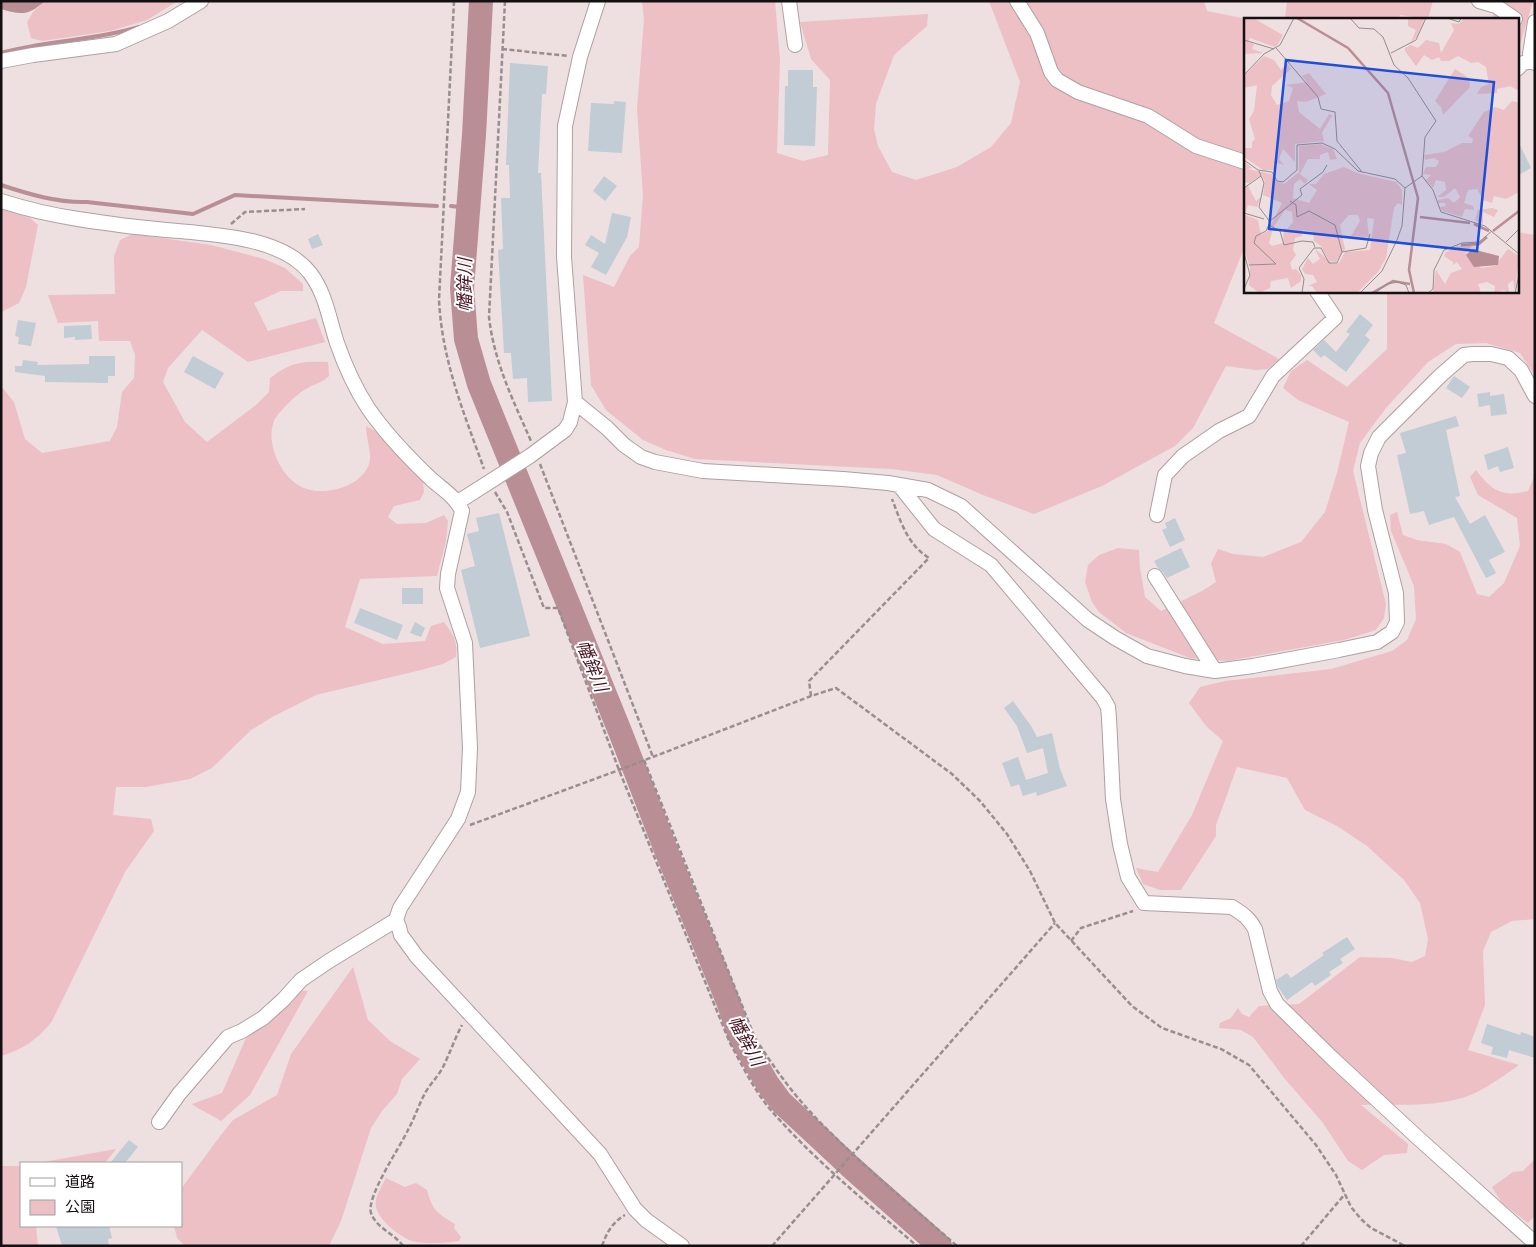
<svg xmlns="http://www.w3.org/2000/svg" width="1536" height="1247" viewBox="0 0 1536 1247" font-family="Karla,'Noto Sans JP',sans-serif">
<rect width="100%" height="100%" fill="#eedfe0"/>
<path fill="#ecc0c5" d="M45,1H178L147,20L110,31L42,41L31,38L27,22L33,12Z
M642,1H775L780,60L777,153L803,161L828,155L830,80L811,59L800,22L928,14L927,26L894,55L876,104L874,129L878,146L892,172L916,180L957,167L991,147L1011,123L1020,82L989,1H1204L1207,11L1247,19H1245V246L1214,323L1279,359L1268,369L1256,370L1226,366L1193,428L1175,446L1102,486L1034,514L983,495L937,475L891,469L695,459L666,450L643,440L606,410L591,385L583,275L614,287L630,256L639,247L643,195L637,109L644,19Z
M1287,1H1433L1428,19L1400,15L1398,19H1285Z
M1506,1H1533L1517,55V19H1492L1494,13L1503,18Z
M1,209L30,218L38,225L26,287L19,303L1,312Z
M1517,232L1535,235V376L1520,353L1486,343L1456,344L1428,362L1386,408L1360,443L1353,471L1386,604L1384,618L1376,630L1344,640L1227,661L1190,658L1126,633L1099,612L1092,602L1085,582L1088,565L1099,555L1118,548L1139,550L1140,568L1145,597L1161,611L1202,591L1216,582L1211,563L1218,549L1233,554L1263,557L1301,542L1325,512L1337,473L1349,422L1298,400L1283,388L1291,371L1307,360L1347,387L1387,349V291H1517Z
M133,234L211,245L264,259L285,268L303,284V291H281L254,303L268,331L316,318L325,342L248,362L202,330L168,368L163,382L185,422L207,442L256,405L269,392L270,378C292,362 301,361 328,362L329,376C322,383 314,384 306,389C299,392 276,414 274,421C265,443 281,479 304,488C325,497 366,486 370,460C371,451 366,437 366,426L375,431L423,482L424,492L420,500L394,506L388,517L397,524L426,523L444,515L448,521L446,541L437,576L360,579L345,627L383,644L425,641L431,626L444,622C453,634 458,642 456,657L443,664L421,670L316,695L274,716L251,730L212,768L190,779L146,787H116L113,815L151,819L154,831L125,872L52,1021C37,1040 24,1049 1,1056V386L14,402L25,439L42,453L110,441L117,427L122,392L134,378L135,355L130,341H99L98,321L58,323L48,295L115,294L114,256L120,240Z
M1476,470C1491,490 1502,498 1528,491L1535,475V919L1512,921L1491,932L1483,951L1485,1005L1468,1050L1519,1065C1499,1079 1478,1095 1454,1100C1424,1107 1391,1104 1361,1105L1408,1144L1407,1153L1384,1155L1362,1170L1348,1161L1323,1123L1285,1079L1253,1037L1241,1030L1219,1028L1220,1023L1231,1018L1238,1008L1242,1014L1249,1017L1259,1006L1299,1004L1360,957L1392,958L1412,962L1425,956L1428,939L1420,903L1404,880L1367,846L1337,826L1305,810L1287,778L1237,767L1216,825V836L1181,890H1160L1143,884L1136,868L1158,872L1192,815L1223,741L1206,726L1189,703L1200,687L1225,681L1331,669L1392,651L1407,640L1416,619L1414,586L1391,531L1390,515L1397,512L1403,535L1417,540L1446,544L1460,552L1477,594L1489,597L1504,583L1520,546L1517,518L1478,495L1470,477Z
M353,967L368,1020L390,1041L420,1059L402,1079L397,1094L382,1111L371,1128L341,1221L329,1246H185L177,1238L174,1226H181V1189L221,1135L233,1120L277,1095L291,1054Z
M299,990L308,991L250,1095L221,1121C211,1114 201,1111 192,1104L222,1093L246,1038L274,1018Z
M116,1149L105,1163H38Z
M1535,1159V1216L1528,1223L1502,1203L1492,1187L1513,1172L1523,1171Z
M1,1166H21V1226H36L38,1246H1Z
M386,1178L405,1187L416,1183L427,1190C432,1210 438,1214 455,1224L454,1228L461,1237L459,1241C446,1243 429,1244 416,1242C403,1240 378,1220 376,1207C374,1197 382,1186 386,1178Z"/>
<path fill="#b98e94" d="M1,1H45C28,16 22,15 1,9Z"/>
<g fill="none" stroke-linecap="round" stroke-linejoin="round">
<path stroke="#b98e94" stroke-width="4" d="M1,53C46,40 93,41 139,27
M1,185C28,194 58,203 87,202L193,214L235,195L437,206
M451,206L468,208"/>
<path stroke="#b98e94" stroke-width="24" d="M481,1L474,135L462,288L466,339L479,384L621,734L666,850L729,1004L740,1036L767,1083L781,1102L853,1169L940,1246"/>
</g>
<path fill="#c1ccd4" d="M510,63L548,66L546,94H542L538,173H541L552,401L528,402L527,378L513,379L511,353H504L498,250L503,249L501,198H510L509,165H506Z
M788,70H813V87H817L815,146L784,145L785,86H788Z
M614,101L626,102L622,153L588,151L591,103L614,104Z
M1517,139L1531,168L1517,176Z
M604,176L617,186L605,201L593,191Z
M612,213L631,217L627,237L606,275L591,267L599,253L585,245L591,235L605,244Z
M318,234L323,245L312,249L308,239Z
M1360,314L1373,325L1365,335L1370,340L1346,372L1324,355L1321,358L1313,350L1324,340L1336,352L1350,334L1346,332Z
M18,320L36,323L31,346L18,344L19,337L15,336Z
M91,325L92,339L75,340V337L64,338V326Z
M89,356H115V376H108V383L45,382V376L15,372V366H22L23,360L38,362L37,365L89,364Z
M193,356L224,373L215,389L184,372Z
M1454,376L1470,387L1462,398L1446,388Z
M1490,392V396L1504,394L1507,414L1491,416L1490,405L1479,407L1477,394Z
M1456,416L1459,426L1446,430L1460,496L1455,497L1470,524L1485,515L1505,552L1489,560L1496,573L1486,578L1454,517L1429,525L1424,511L1410,514L1397,455L1406,453L1400,433Z
M1508,447L1514,468L1500,472L1498,466L1488,470L1484,455Z
M499,513L530,636L480,648L461,570L475,566L467,534L479,531L476,518Z
M1175,518L1185,540L1170,547L1162,530L1167,528L1165,523Z
M1181,548L1190,567L1167,578L1162,571L1158,568L1154,561Z
M402,588H423V604H402Z
M360,608L403,625L397,640L354,623Z
M415,622L425,628L421,637L410,633Z
M1013,701L1031,726L1037,737L1052,733L1060,769L1067,786L1037,796L1036,792L1023,796L1019,784L1011,787L1002,763L1018,757L1026,780L1048,773L1043,748L1027,753L1017,726L1004,708Z
M1347,937L1355,949L1340,959L1343,963L1329,972L1331,975L1315,986L1312,982L1287,1000L1278,987L1276,980L1287,973L1291,978L1324,955L1322,953Z
M1487,1024L1520,1035L1521,1032L1535,1037V1058L1509,1050L1507,1058L1491,1054L1493,1047L1481,1043Z
M129,1140L138,1147L125,1163H110Z
M56,1226H109L112,1238L108,1239L109,1246H62Z"/>
<g fill="none" stroke-linecap="round" stroke-linejoin="round">
<g stroke="#aea0a2" stroke-width="16">
<path id="minor" d="M789,1L795,45
M1017,1L1037,33L1051,72L1057,80L1078,92L1148,116L1196,146L1245,162
M1479,1L1496,6L1515,19
M1535,22L1530,54L1535,63
M1,61L33,55L116,44L168,21L201,1
M1517,69L1523,63L1533,61
M1,201C26,209 52,215 78,219C104,223 131,227 157,229C202,234 280,234 310,273C326,294 329,319 337,343C345,366 355,388 368,408C385,433 409,458 431,479C442,489 456,497 462,511L448,574L447,588L465,643L470,748L468,792L458,819L400,908L396,920L399,927L401,935L417,957L600,1154L635,1209L646,1220L682,1246
M575,402L607,428L624,445L641,457L655,462L703,471L843,479L888,483L928,490L961,506L1088,620L1115,638L1147,656L1185,666L1215,671L1253,666L1339,650L1377,642L1392,632L1397,622L1396,593L1375,510L1368,466L1371,453L1379,437L1440,376L1464,355L1473,354H1491L1508,358L1521,370L1535,396
M899,485L934,529L991,565L1103,698L1108,707L1109,718L1113,799L1120,844L1128,877L1144,903L1232,907C1243,914 1249,918 1255,929L1270,991L1277,1004L1332,1058L1417,1137L1535,1243
M458,502L530,456L565,430L570,422L575,402L564,257L565,126L580,57L598,1
M1157,515L1165,475L1183,456L1219,431L1249,416L1273,376L1335,318L1317,291
M1155,576L1215,671
M159,1122L179,1094L228,1037L242,1031L263,1018L283,1000L301,980L329,961L396,920"/>
</g>
<path stroke="#998e8f" stroke-width="2.5" stroke-dasharray="5 2.5" stroke-linecap="butt" d="M454,1L439,300C442,361 464,413 484,469
M505,1L489,317C494,362 513,400 531,441
M502,49L568,56
M231,224L245,212L305,209
M540,464L653,757
M495,492L507,512L544,608H558L619,770L730,1043C742,1065 753,1088 769,1108C813,1159 866,1202 917,1246
M811,696L809,681L929,558C907,544 901,522 892,499
M644,760L755,1038C773,1066 792,1093 815,1117C859,1163 909,1204 957,1246
M470,825L619,770L811,696L836,688L952,774L980,801L1007,834L1030,871L1055,923L1132,1006L1162,1028L1221,1049L1249,1065L1316,1145L1336,1175L1351,1207L1361,1219L1371,1228L1405,1246
M1071,941L1081,928L1133,911
M403,1246C394,1233 376,1228 371,1213C366,1197 400,1147 408,1130C414,1119 418,1107 424,1095C429,1085 438,1077 443,1067C450,1053 455,1038 462,1025
M602,1246C607,1232 612,1223 625,1215
M772,1246L1055,923
M1301,1246L1345,1194"/>
<use href="#minor" stroke="#fff" stroke-width="14"/>
</g>
<g text-anchor="middle" dominant-baseline="central" stroke-width="4" stroke-linejoin="round" paint-order="stroke">
<g font-size="18" font-style="italic" fill="#491420" stroke="#fff">
<text transform="translate(465 285) rotate(-90)">幡鉾川</text>
<text transform="translate(592 666) rotate(68)">幡鉾川</text>
<text transform="translate(746 1041) rotate(62)">幡鉾川</text>
</g>
</g>
<g transform="translate(1244 18)">
<rect width="275" height="275" fill="#eedfe0"/>
<path d="M0,0H9L39,17L34,26L31,29L6,20L4,24L10,26L8,31L19,35L0,36ZM181,0L173,19L167,24L172,12L164,8V1ZM220,0H275V73L266,68L253,71V75L233,76L237,69L245,66L242,49L234,44L227,45L214,38L205,43H197L195,39L188,42L180,37L172,48L161,33V30L167,27L174,30L182,22L195,25L197,35L210,12L207,5L215,6ZM20,38L30,42L37,52L43,45L47,51L28,68L27,77L33,87L45,83L49,70L42,67L63,64L58,58L65,55L82,76L62,84L53,83L55,94L76,111L85,96L91,99L88,98L78,115L80,123L51,126V144L39,131L35,141L40,147L33,145L29,152H19L0,139V130H8V124L11,121L5,101L10,93L13,67L0,70V58ZM211,51L225,60L226,69L199,97L197,89L191,83ZM268,83L275,85V174L262,181L250,178L248,185L239,182L233,171L224,172L220,185L229,188L230,192L221,191L218,199L198,193L196,189L202,188L201,185H194V182L204,180L210,185L216,179L211,170L200,179H193L202,172L201,164L192,162L189,170L182,162L187,157L179,156L182,149H192L195,143L190,140L181,142L180,137L200,134L218,125H228L229,121L224,118L240,94L251,89L260,92ZM76,126L89,131L93,141L86,142L84,134L76,137V141H64L56,156L64,162L61,166L56,161L50,166L49,180L65,185L73,172L65,166H72L80,156L100,149L113,155L152,164L158,172V187L154,185L150,190L142,240L134,254L113,275H73L68,268H64L73,264L69,257L61,256L58,251L64,240L69,246L76,241L71,231L89,246L95,245L101,234L126,232L130,201L123,200L125,219L107,218L116,203L114,197H105L96,207L101,231L92,244L85,243L77,228L70,223L69,214L59,212L58,218L51,220L49,232L52,237L46,245L48,252L52,251L57,257V263L47,270L44,260L27,263L26,270L15,275L5,267L6,250L0,231V169L4,168L12,183L17,179L13,189L4,187L1,197L14,202L17,217L24,213L38,185L19,177L21,164L18,157L5,165L0,164V143L8,150L3,151L28,156L32,163L40,166L55,154V128ZM41,192L48,194L49,204L43,211L40,210L39,225L28,228L25,225L29,210ZM248,190L254,192L250,199L239,194V206L231,202L234,192ZM229,227L222,235L237,250L251,248L264,231L275,238L271,275L269,262L264,266L265,275L260,272L250,275L251,268L243,264L234,266L237,275H189L192,252L201,266L207,255L218,251L213,244L209,247V244L200,238L202,234L213,228Z" fill="#ecc0c5" fill-rule="evenodd"/>
<path d="M228,231L255,238L254,247L230,249L222,237Z" fill="#b98e94"/>
<path fill="none" stroke="#b98e94" stroke-width="2.5" d="M53,0L104,30L144,75L174,180L165,252L170,275M176,199L226,205M230,206L245,213M249,213L275,193M217,227L235,226L243,219M128,275L149,263L166,266"/>
<path fill="none" stroke="#978c8d" stroke-width="1" d="M106,0L115,10L130,11L139,19L150,47L164,60L192,103L181,119L178,158L161,170L158,208L153,222L138,253L116,275M203,0L215,4L217,0M0,22L30,31M32,30L74,79L77,91L91,94L93,123L118,154M147,35L172,22L182,0M0,57L20,36L36,27L50,0M0,142L14,152L28,154L33,163L39,164L53,152V127L78,125L91,131L114,153L151,161L161,170M178,158L189,172L197,194L241,208L275,236M0,170L17,158M46,183L52,187L53,199L65,193L91,207L98,234M0,195L20,201M26,203L58,177L56,171L79,154L83,147M25,207L36,213L40,227L58,223L69,224L71,229M262,224L275,211M0,235L6,257L0,271M5,247L32,246L10,225L12,218L22,213L26,204L15,189L20,165L15,153M58,275L60,261L55,250L70,230H77L85,245H93L98,234L122,230L126,216M131,275L143,266L154,264L162,267L165,275M184,275L189,271L190,252L200,232L218,225L235,224L248,213M271,275L275,257"/>
<path fill="#1d4ed8" fill-opacity="0.15" stroke="#1d4ed8" stroke-width="2.5" d="M42,42L250,64L233,233L25,211Z"/>
<rect width="275" height="275" fill="none" stroke="#140f10" stroke-width="2.5"/>
</g>
<rect width="1536" height="1247" fill="none" stroke="#140f10" stroke-width="5"/>
<rect x="20" y="1162" width="162" height="65" fill="#ffffff" stroke="#a19f9f"/>
<rect x="30" y="1178" width="25" height="8" fill="#ffffff" stroke="#a19f9f"/>
<text x="65" y="1187" font-size="15" fill="#140f10">道路</text>
<rect x="30" y="1200" width="25" height="15" fill="#ecc0c5" stroke="#a19f9f"/>
<text x="65" y="1212" font-size="15" fill="#140f10">公園</text>
</svg>
